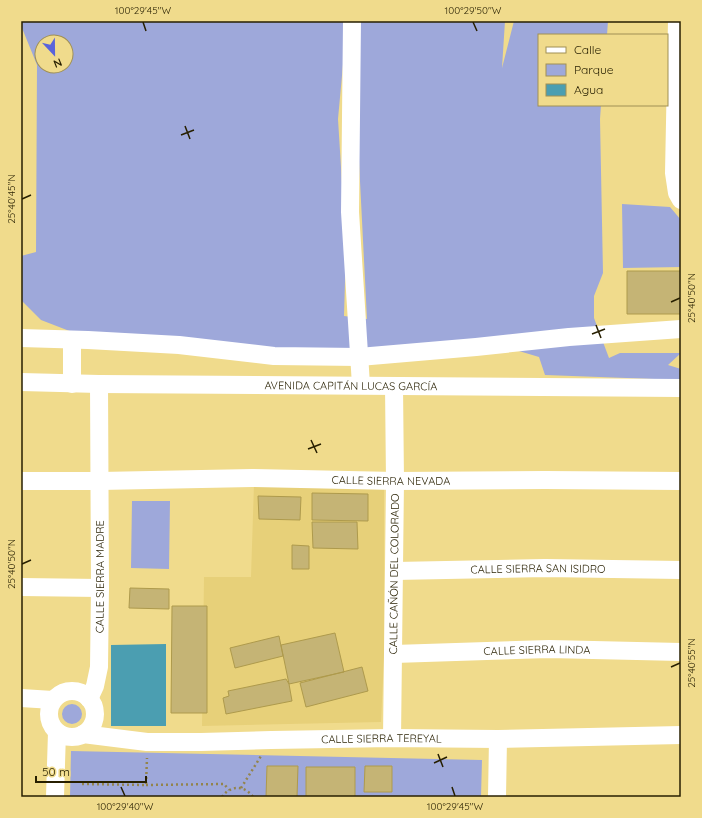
<svg xmlns="http://www.w3.org/2000/svg" width="702" height="818" viewBox="0 0 702 818" font-family="Quicksand,sans-serif">
<rect width="100%" height="100%" fill="#f0db8c"/>
<path fill="#e7d079" d="M384,482V658L381,722L202,726L204,577H251L254,484Z"/>
<path fill="#9ea8da" fill-rule="evenodd" d="M22,21H347L338,119L346,248L344,316L367,319L354,63L357,21H505L502,68L514,21H608L607,35H539V105H601L600,119L603,273L594,296V318L609,358L620,353H681L668,365L681,369V380L545,375L539,357L485,341L340,354L85,337L41,320L21,300V256L36,252L37,65L22,28ZM42,42H66V66H42Z
M622,204L670,207L681,220V267L623,268Z
M132,501H170L169,569L131,568Z
M62 714a10 10 0 1 1 20 0a10 10 0 1 1-20 0Z
M71,751L482,760L481,797H70Z"/>
<path fill="#4b9eb1" d="M166,644V726H111V645Z"/>
<path fill="#c5b475" stroke="#ae9a4c" d="M627,271H681V314H627Z
M312,493L368,494V521L312,520Z
M258,496L301,497L300,520L259,519Z
M312,522H357L358,549L313,548Z
M292,545L309,546V569H292Z
M130,588L169,589V609L129,608Z
M172,606H207V713H171Z
M335,633L344,672L289,684L281,645Z
M279,636L283,656L235,668L230,648Z
M362,667L368,691L306,707L300,683Z
M286,679L289,684L292,701L226,714L223,698L229,696L228,691Z
M267,766H298L297,797H266Z
M365,766H392V792H364Z
M306,767H355V797H306Z"/>
<g fill="none" stroke-linecap="round" stroke-linejoin="round">
<path stroke="#93844c" stroke-width="2.5" stroke-dasharray="2 3" stroke-linecap="butt" d="M82,784L146,785L147,758
M146,785L224,784L229,790
M241,788L261,756
M222,797C230,785 245,785 253,797"/>
<g stroke="#fff" stroke-width="18">
<path d="M352,21L350,212L361,385"/>
<path d="M677,21L674,173L677,193L681,200"/>
<path d="M21,338L88,340L179,345L274,356L359,357L476,347L569,337L681,329"/>
<path id="s1" d="M21,382L99,384L681,388"/>
<path d="M72,384V340"/>
<path id="s2" d="M21,481H100L252,478L395,481L545,480L681,481"/>
<path id="s3" d="M395,571L545,568L681,570"/>
<path d="M21,587L100,588"/>
<path id="s4" d="M394,654L549,649L681,652"/>
<circle cx="72" cy="714" r="23"/>
<path d="M21,698L53,700"/>
<path id="s5" d="M89,699L95,686L99,667L100,588L99,384"/>
<path id="s6" d="M83,734L147,742H201L271,740L392,738L498,739L681,735"/>
<path id="s7" d="M392,738L395,481L394,386"/>
<path d="M55,797L57,732"/>
<path d="M497,797L498,739"/>
</g>
</g>
<path fill="none" stroke="#271f00" stroke-width="1.5" d="M143,22L146,31M473,22L477,31M185,126L190,139M181,135L194,130M22,199L31,195M671,302L680,298M596,325L601,338M592,334L605,329M311,440L317,453M308,449L321,444M22,564L31,560M671,667L680,663M438,754L443,767M434,763L447,757M121,787L125,796M452,787L455,796"/>
<g text-anchor="middle" dominant-baseline="central" stroke-width="3" stroke-linejoin="round" paint-order="stroke">
<g font-size="11" fill="#271f00" stroke="#f0db8c">
<text stroke="none"><textPath href="#s1" startOffset="330">AVENIDA CAPITÁN LUCAS GARCÍA</textPath></text>
<text stroke="none"><textPath href="#s2" startOffset="370">CALLE SIERRA NEVADA</textPath></text>
<text stroke="none"><textPath href="#s3" startOffset="143">CALLE SIERRA SAN ISIDRO</textPath></text>
<text stroke="none"><textPath href="#s7" startOffset="164">CALLE CAÑÓN DEL COLORADO</textPath></text>
<text stroke="none"><textPath href="#s5" startOffset="124">CALLE SIERRA MADRE</textPath></text>
<text stroke="none"><textPath href="#s4" startOffset="143">CALLE SIERRA LINDA</textPath></text>
<text stroke="none"><textPath href="#s6" startOffset="299">CALLE SIERRA TEREYAL</textPath></text>
</g>
</g>
<rect width="702" height="818" fill="none" stroke="#f0db8c" stroke-width="44"/>
<rect x="538" y="34" width="130" height="72" fill="#f0db8c" stroke="#a09054"/>
<rect x="546" y="47" width="20" height="6" fill="#ffffff" stroke="#a09054"/>
<text x="574" y="54" font-size="12" fill="#271f00">Calle</text>
<rect x="546" y="64" width="20" height="12" fill="#9ea8da" stroke="#a09054"/>
<text x="574" y="74" font-size="12" fill="#271f00">Parque</text>
<rect x="546" y="84" width="20" height="12" fill="#4b9eb1" stroke="#a09054"/>
<text x="574" y="94" font-size="12" fill="#271f00">Agua</text>
<g transform="translate(54 54) rotate(158)"><circle r="19" fill="#f0db8c" stroke="#a09054"/>
<path d="M0-3L7 15L0 10L-7 15Z" fill="#5a64db"/>
<text y="-6" font-size="11" font-weight="bold" text-anchor="middle" fill="#271f00">N</text>
</g>
<path d="M36 776v6h110v-6" fill="none" stroke="#271f00" stroke-width="2"/>
<text x="42" y="776" font-size="12" fill="#271f00" stroke="#f0db8c" stroke-width="3" paint-order="stroke">50 m</text>
<rect x="22" y="22" width="658" height="774" fill="none" stroke="#271f00" stroke-width="1.5"/>
<g font-size="10" text-anchor="middle" fill="#271f00">
<text x="143" y="14">100°29'45"W</text>
<text x="473" y="14">100°29'50"W</text>
<text transform="translate(11 199) rotate(-90)" y="4">25°40'45"N</text>
<text transform="translate(691 298) rotate(-90)" y="4">25°40'50"N</text>
<text transform="translate(11 564) rotate(-90)" y="4">25°40'50"N</text>
<text transform="translate(691 663) rotate(-90)" y="4">25°40'55"N</text>
<text x="125" y="810">100°29'40"W</text>
<text x="455" y="810">100°29'45"W</text>
</g>
</svg>
